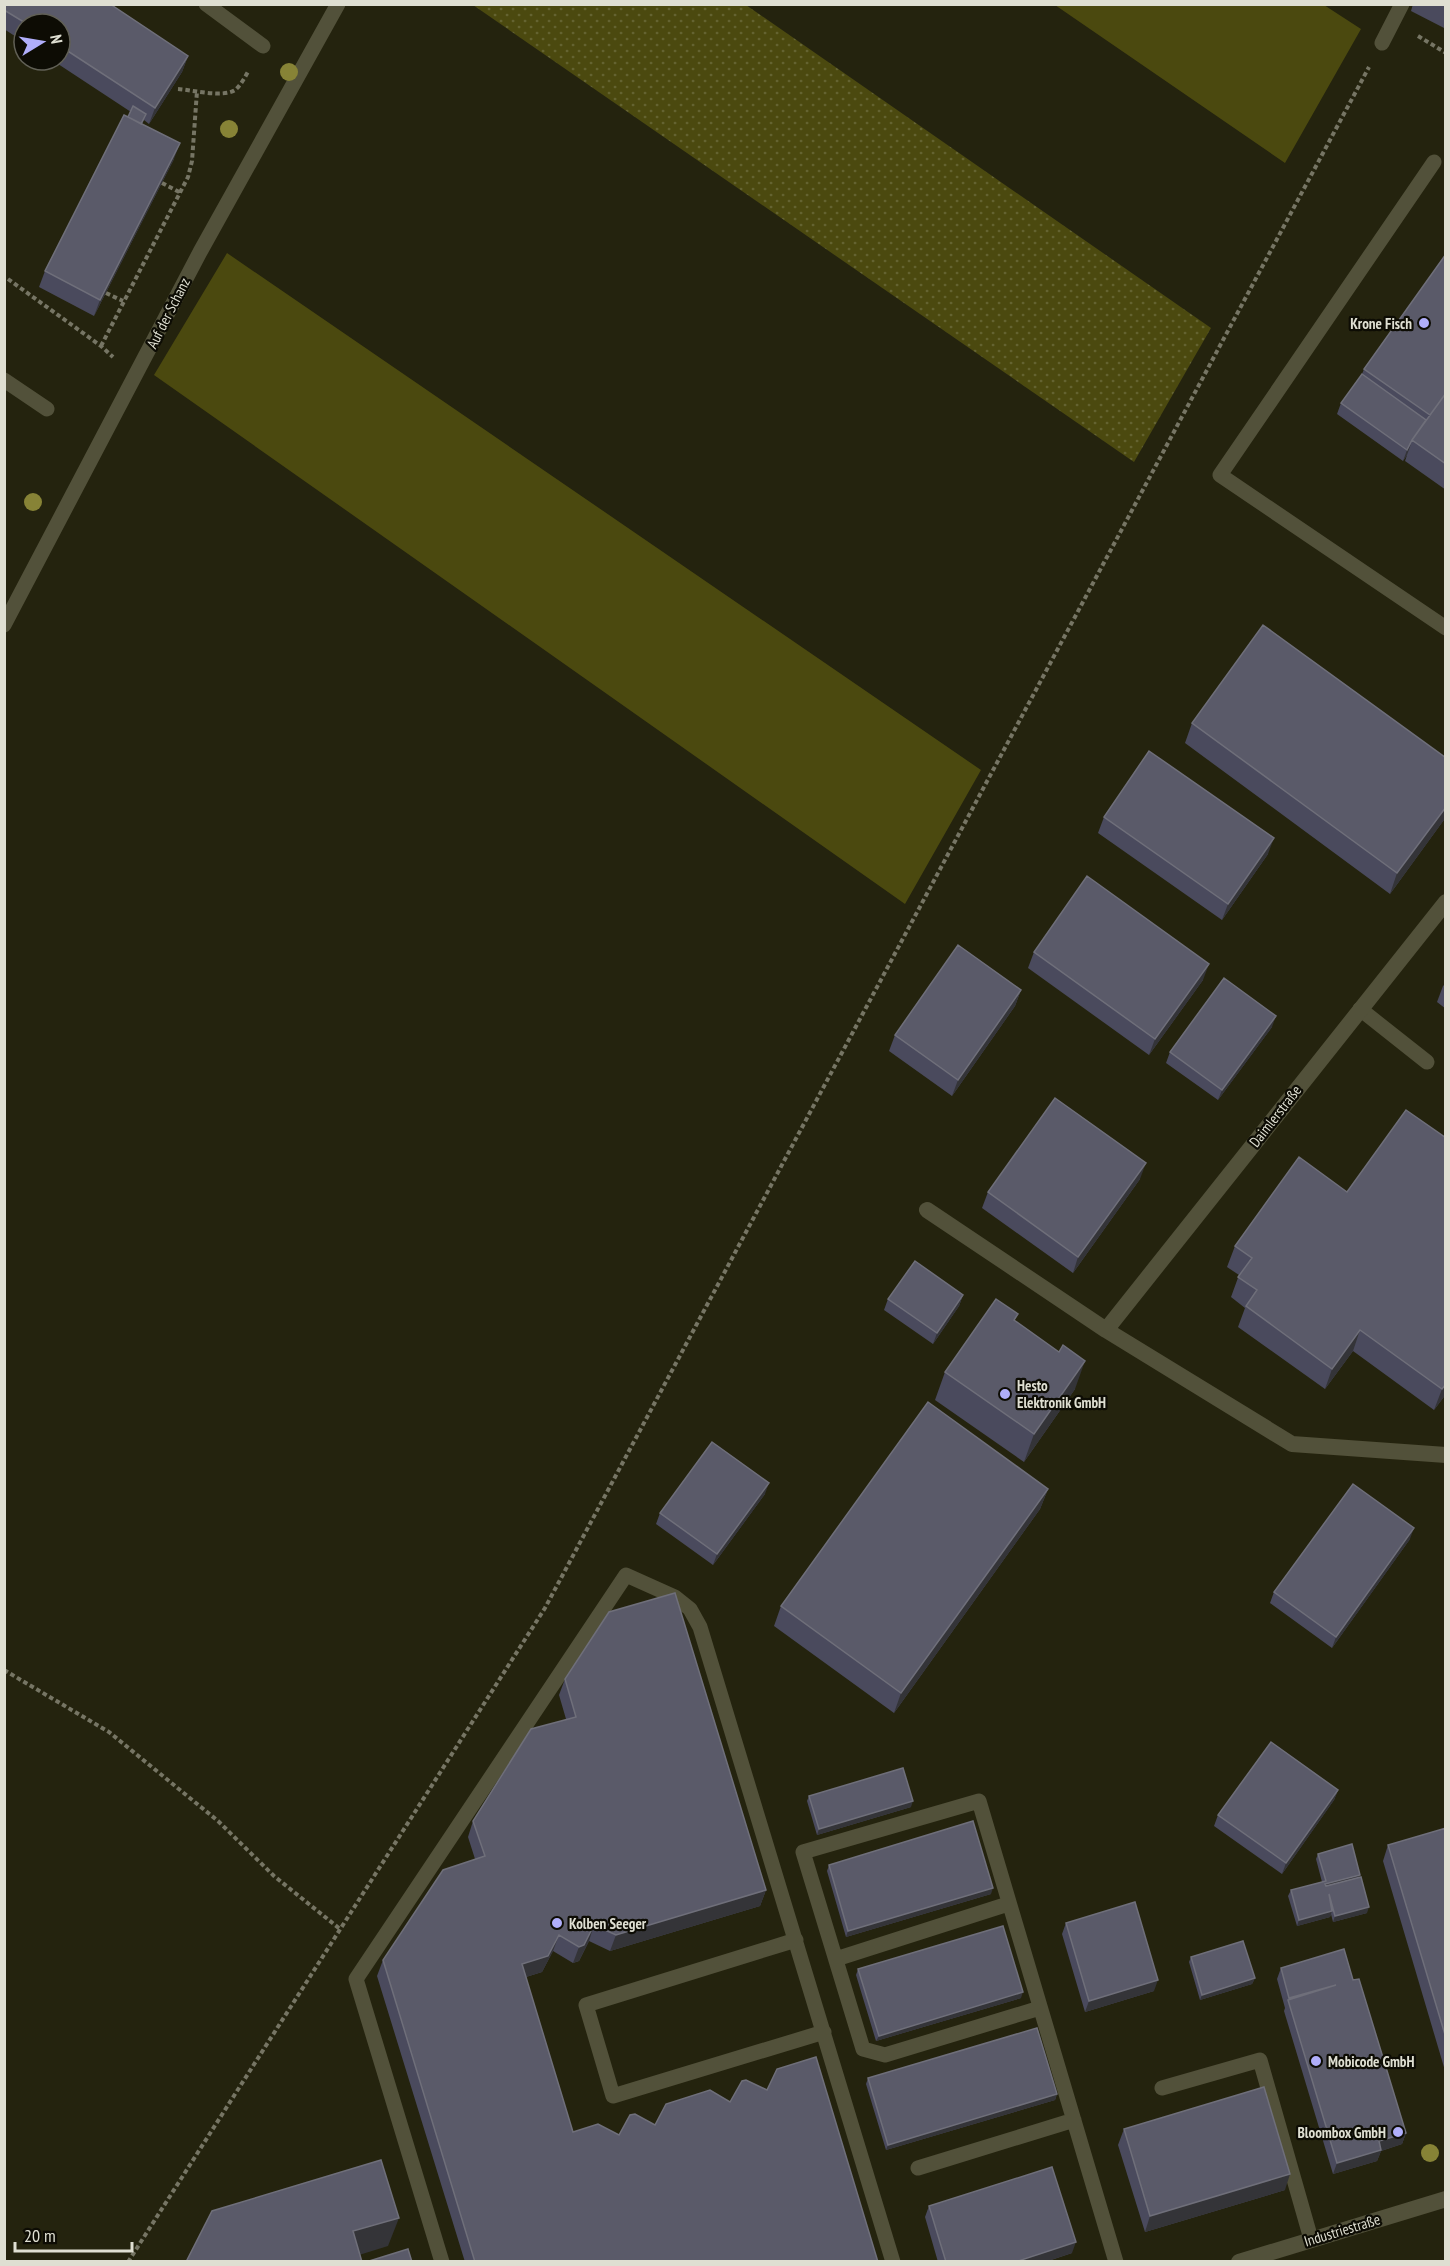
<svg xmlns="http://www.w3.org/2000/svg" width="1450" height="2266" viewBox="0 0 1450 2266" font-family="'PT Sans Narrow',sans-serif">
<defs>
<pattern id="grass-dots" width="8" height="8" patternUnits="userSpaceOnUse" patternTransform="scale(1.5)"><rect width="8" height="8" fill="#4b490f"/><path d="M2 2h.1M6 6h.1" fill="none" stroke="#646331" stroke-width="1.8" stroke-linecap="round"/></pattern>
</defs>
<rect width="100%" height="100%" fill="#24230e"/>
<path fill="url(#grass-dots)" d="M473,5H746L1211,328L1134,462Z"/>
<path fill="#4b490f" d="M1055,5H1324L1361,29L1285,163Z
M227,253L981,770L905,904L154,375Z"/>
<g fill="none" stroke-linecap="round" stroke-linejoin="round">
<path stroke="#767564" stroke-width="4" stroke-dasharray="4.5 3" stroke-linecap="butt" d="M1418,36L1446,53
M178,89C192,90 223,98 235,90C241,85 245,77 249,70
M162,183L181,193
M8,279L101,346L113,357
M106,293L123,301
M101,346L188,177L192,161L197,91
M4,1670L109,1732L218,1821L274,1876L340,1929
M128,2262L545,1608L1369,67"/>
<path stroke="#52513a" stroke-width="15" d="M206,4L263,46
M1382,43L1402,4
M1434,162L1220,475L1446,628
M4,380L47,409
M4,625L200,252L338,4
M1360,1009L1427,1062
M796,1940L586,2005L613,2096L824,2032
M836,1959L1008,1904
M1040,2008L885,2055L863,2049L803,1852L979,1801L1116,2262
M1162,2088L1260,2060L1311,2239
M918,2168L1074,2120
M442,2262L356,1979L626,1575L675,1597L690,1609L700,1627L893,2262"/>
<path stroke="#52513a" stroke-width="16" d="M1446,902L1106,1330L1292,1444L1446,1455
M927,1210L1106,1330
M1239,2262L1446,2199"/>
</g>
<g fill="#878336">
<circle cx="289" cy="72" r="9"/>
<circle cx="229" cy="129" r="9"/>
<circle cx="33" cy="502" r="9"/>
<circle cx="1430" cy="2153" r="9"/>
</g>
<path fill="#4a4a5d" d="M4,4L188,56L182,72L149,124L144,120L142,124L174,159L94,316L39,287L45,271L131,112L52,60H60V24H24V42L4,29Z
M1413,4H1446V29L1411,11Z
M1446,254V490L1405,461L1407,455L1403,461L1337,414L1341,403L1362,374L1364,369Z
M1192,723L1446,758V817L1390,894L1185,743Z
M1104,817L1268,854L1222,920L1098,833Z
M1034,952L1203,980L1149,1055L1028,968Z
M1446,983V1009L1437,1002L1443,986Z
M1021,990L1015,1006L952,1096L889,1051L895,1035Z
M1272,1027L1218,1100L1166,1063L1170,1052Z
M1446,1138V1394L1434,1410L1353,1351L1325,1389L1238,1327L1245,1308L1231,1297L1239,1275L1227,1267L1235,1246L1347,1192Z
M1140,1179L1073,1273L982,1208L988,1192Z
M963,1295L959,1306L933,1344L884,1310L888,1299Z
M1016,1321L1075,1389L1024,1462L935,1400L945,1372Z
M1048,1489L1040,1509L894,1713L774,1626L781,1606Z
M765,1494L713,1565L656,1524L660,1513Z
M1410,1539L1332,1648L1270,1603L1274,1592Z
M565,1679L766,1890L760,1906L610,1951L589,1941L579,1961L573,1963L553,1951L542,1972L526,1977L573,2132L619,2135L878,2262H465L377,1976L383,1960L475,1859L468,1837L473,1821L566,1719L559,1695Z
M1338,1790L1334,1800L1282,1874L1214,1826L1218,1815Z
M809,1796L911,1807L817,1835L807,1801Z
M1446,1828V2074L1383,1861L1388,1845Z
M1318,1854L1359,1878L1367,1913L1333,1922L1331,1914L1330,1917L1297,1926L1288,1896L1291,1890L1322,1882L1316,1859Z
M829,1865L991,1894L846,1937L827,1871Z
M1066,1923L1154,1991L1085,2012L1062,1934Z
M1191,1957L1255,1978L1252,1984L1200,2000L1189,1962Z
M1281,1968L1353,1980L1406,2133L1402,2144L1381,2151L1377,2161L1333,2174L1284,2011L1285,2008L1277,1979Z
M858,1969L1021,1998L876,2041L856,1975Z
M868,2078L1057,2094L1055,2100L886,2150L866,2084Z
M1124,2129L1285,2190L1145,2232L1118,2145Z
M929,2206L1072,2253L1045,2262H938L925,2217Z"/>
<path fill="#343438" d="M188,56L182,72L149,124L155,108Z
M180,143L174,159L94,316L100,300Z
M1411,444L1407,455L1403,461L1407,450Z
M1446,807V817L1390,894L1397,873Z
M1274,838L1268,854L1222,920L1228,904Z
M1209,964L1203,980L1149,1055L1155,1039Z
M1021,990L1015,1006L952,1096L958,1080Z
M1276,1016L1272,1027L1218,1100L1222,1090Z
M1146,1163L1140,1179L1073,1273L1078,1257Z
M963,1295L959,1306L933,1344L937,1333Z
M1360,1330L1353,1351L1325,1389L1332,1369Z
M1085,1361L1075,1389L1024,1462L1034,1434Z
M1446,1384V1394L1434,1410L1442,1389Z
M769,1483L765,1494L713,1565L717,1554Z
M1048,1489L1040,1509L894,1713L901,1693Z
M1414,1528L1410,1539L1332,1648L1336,1637Z
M1338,1790L1334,1800L1282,1874L1286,1863Z
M913,1801L911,1807L817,1835L819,1829Z
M1360,1875L1358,1880L1323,1890L1325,1884Z
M993,1888L991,1894L846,1937L848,1931Z
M766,1890L760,1906L610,1951L616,1935Z
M1369,1907L1367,1913L1333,1922L1335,1916Z
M1332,1911L1330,1917L1297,1926L1299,1920Z
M594,1925L589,1941L579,1961L573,1963L579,1947Z
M559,1935L553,1951L542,1972L516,1980L522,1964Z
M1255,1978L1252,1984L1200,2000L1202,1995Z
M1158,1980L1154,1991L1085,2012L1089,2001Z
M1023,1992L1021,1998L876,2041L879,2036Z
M1057,2094L1055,2100L886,2150L888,2145Z
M1406,2133L1402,2144L1381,2151L1377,2161L1333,2174L1337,2163L1379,2141Z
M1290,2174L1285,2190L1145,2232L1150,2216Z
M399,2218L388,2246L343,2260L353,2231Z
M1076,2242L1072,2253L1045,2262H1015Z"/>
<path fill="#5a5a69" stroke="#6f6f7a" stroke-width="1.5" d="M4,4H110L188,56L155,108L60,46V24H27L4,10Z
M133,106L146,114L141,124L128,117Z
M124,115L180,143L100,300L45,271Z
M1446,254V393L1430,415L1364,369Z
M1362,374L1426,420L1412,440L1407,450L1341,403Z
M1446,393V464L1412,440Z
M1263,625L1446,758V807L1397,873L1192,723Z
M1149,751L1274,838L1228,904L1104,817Z
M1087,876L1209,964L1155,1039L1034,952Z
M958,945L1021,990L958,1080L895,1035Z
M1224,978L1276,1016L1222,1090L1170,1052Z
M1055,1098L1146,1163L1078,1257L988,1192Z
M1406,1110L1446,1138V1384L1442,1389L1360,1330L1332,1369L1246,1306L1257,1290L1238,1277L1252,1258L1235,1246L1299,1157L1347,1192Z
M915,1261L963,1295L937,1333L888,1299Z
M996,1299L1018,1314L1014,1320L1059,1352L1063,1345L1085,1361L1034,1434L945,1372Z
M928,1402L1048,1489L901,1693L781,1606Z
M712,1442L769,1483L717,1554L660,1513Z
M1353,1484L1414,1528L1336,1637L1274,1592Z
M675,1593L766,1890L616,1935L594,1925L584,1945L579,1947L559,1935L548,1956L522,1964L573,2132L598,2124L619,2135L630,2115L635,2114L655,2125L666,2104L710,2090L730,2102L742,2081L746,2080L767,2090L777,2069L816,2057L878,2262H475L383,1960L443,1870L485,1856L473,1821L531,1729L576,1717L565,1679L609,1612Z
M1271,1742L1338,1790L1286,1863L1218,1815Z
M903,1768L913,1801L819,1829L809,1796Z
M973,1821L993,1888L848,1931L829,1865Z
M1446,1828V2038L1388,1845Z
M1352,1844L1360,1875L1325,1884L1326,1886L1361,1877L1369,1907L1335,1916L1329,1894L1332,1911L1299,1920L1291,1890L1326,1881L1318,1854Z
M1135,1902L1158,1980L1089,2001L1066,1923Z
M1003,1926L1023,1992L879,2036L858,1969Z
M1243,1941L1255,1978L1202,1995L1191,1957Z
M1344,1949L1353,1980L1359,1979L1406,2133L1379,2141L1381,2150L1337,2163L1288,2000L1336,1985L1289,1998L1281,1968Z
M1037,2028L1057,2094L888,2145L868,2078Z
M1264,2087L1290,2174L1150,2216L1124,2129Z
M381,2160L399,2218L353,2231L362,2262H186L212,2211Z
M1052,2167L1076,2242L1015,2262H946L929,2206Z
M408,2249L412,2262H366Z"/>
<g fill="#b0aefa" stroke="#0d0c04" stroke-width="2">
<circle cx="1424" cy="323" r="6"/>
<circle cx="1005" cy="1394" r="6"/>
<circle cx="557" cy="1923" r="6"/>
<circle cx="1316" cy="2061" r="6"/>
<circle cx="1398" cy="2132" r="6"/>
</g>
<g text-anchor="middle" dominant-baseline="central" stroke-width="4.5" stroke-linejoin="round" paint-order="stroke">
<g font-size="15" fill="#dfdfd2" stroke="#0d0c04">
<text transform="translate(168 313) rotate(-63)">Auf der Schanz</text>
<text transform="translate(1275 1116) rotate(-52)">Daimlerstraße</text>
<text transform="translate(1342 2230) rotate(-17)">Industriestraße</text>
</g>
<g font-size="15" font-weight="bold" fill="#dfdfd2" stroke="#0d0c04" text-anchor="start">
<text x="1412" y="323" text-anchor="end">Krone Fisch</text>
<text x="1017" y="1385">Hesto<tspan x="1017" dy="17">Elektronik GmbH</tspan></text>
<text x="569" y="1923">Kolben Seeger</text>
<text x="1328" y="2061">Mobicode GmbH</text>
<text x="1386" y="2132" text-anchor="end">Bloombox GmbH</text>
</g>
</g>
<rect width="1450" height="2266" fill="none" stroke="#dfdfd2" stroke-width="12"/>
<g transform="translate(42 42) rotate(79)"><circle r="28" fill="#0d0c04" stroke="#616056" stroke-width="1.5"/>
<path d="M0-4.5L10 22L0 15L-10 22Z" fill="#b0aefa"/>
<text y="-9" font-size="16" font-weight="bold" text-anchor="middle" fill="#dfdfd2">N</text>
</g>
<path d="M15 2242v9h117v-9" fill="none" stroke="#dfdfd2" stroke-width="3"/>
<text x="24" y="2242" font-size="18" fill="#dfdfd2" stroke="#0d0c04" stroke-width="4.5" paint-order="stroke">20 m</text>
</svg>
